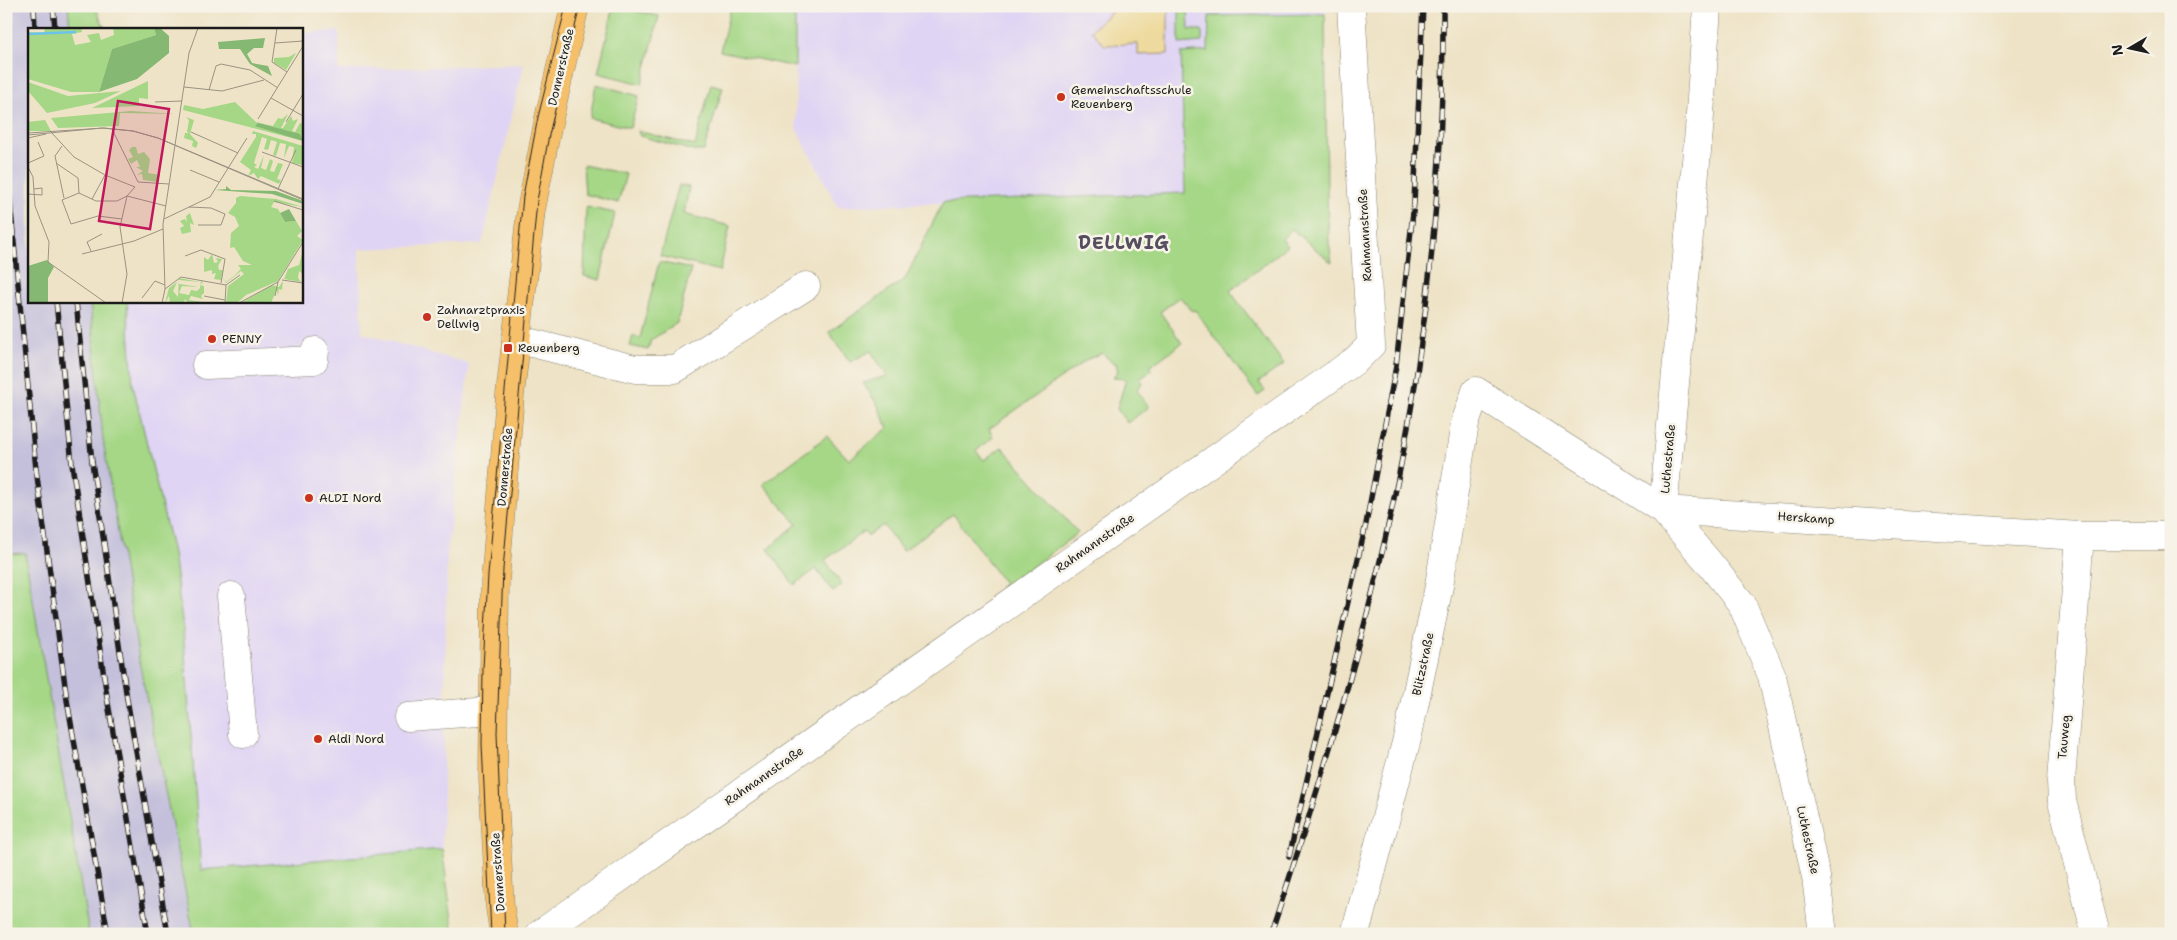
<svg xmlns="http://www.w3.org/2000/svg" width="2177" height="940" viewBox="0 0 2177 940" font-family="'Shantell Sans',sans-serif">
<rect width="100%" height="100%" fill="#f7f3e8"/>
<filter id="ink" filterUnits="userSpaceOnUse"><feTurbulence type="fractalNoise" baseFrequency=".02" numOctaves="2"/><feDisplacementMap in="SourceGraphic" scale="10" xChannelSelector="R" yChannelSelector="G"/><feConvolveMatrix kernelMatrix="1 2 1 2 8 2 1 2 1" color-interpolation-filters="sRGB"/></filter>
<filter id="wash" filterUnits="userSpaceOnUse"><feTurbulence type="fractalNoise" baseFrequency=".0096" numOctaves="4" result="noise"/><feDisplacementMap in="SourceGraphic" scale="20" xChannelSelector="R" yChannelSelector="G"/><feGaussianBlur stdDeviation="1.12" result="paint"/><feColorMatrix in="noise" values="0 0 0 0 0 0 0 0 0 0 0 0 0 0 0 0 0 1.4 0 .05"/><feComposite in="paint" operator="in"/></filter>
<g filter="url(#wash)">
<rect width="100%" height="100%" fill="#eee3c6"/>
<path fill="#e0d4f4" d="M795,6H1325L1327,195L1185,193L838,207L796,128Z
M339,31V70L524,64L482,244L359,249L362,333L469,364L447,553L442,849L198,876L173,553L133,385L127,301H301V33Z"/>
<path fill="#c4c0db" d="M6,6H68L70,29H29V301H93L140,666L194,934H89L25,553L6,554Z"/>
<path fill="#a5d786" stroke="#607a51" d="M68,6H95L105,29H70Z
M614,6L659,16L642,84L598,73Z
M731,6H795V67L720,51Z
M1179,6H1188L1189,30H1202V42L1179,44Z
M1325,14L1327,195L1329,243L1332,263L1292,229L1282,239L1288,246L1230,291L1284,364L1259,382L1265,391L1258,396L1195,310L1192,311L1180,297L1160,312L1182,343L1149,367L1152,370L1140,379L1143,382L1137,390L1149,407L1127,423L1117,409L1126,379L1114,378V375L1118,372L1116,363L1111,362L1103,353L1088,359L989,429L993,437L976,451L984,460L1002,447L1078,533L1006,586L953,514L903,551L883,525L868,536L864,531L825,560L842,585L833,592L816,569L794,585L768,549L797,524L763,484L827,436L849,460L888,428L877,404L863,383L887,376L871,351L850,362L829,332L905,279L943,202L1185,193L1181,53L1208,51L1209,16Z
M596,84L639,96L630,128L590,118Z
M711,84L723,87L704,151H694L640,136L638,131L695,146Z
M583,165L626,174L618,203L585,194Z
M679,185L689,187L684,214L730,226L720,271L660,256Z
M586,207L615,213L600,280L584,276Z
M659,262L691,269L677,323L651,340L648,350L630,346L633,336L640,338Z
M90,301H127L133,385L173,553L183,628L201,870L442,849L454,934H194L140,666L103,440Z
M25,553L89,934H6V554Z"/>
<path fill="#eeda9e" stroke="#857b5d" d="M1118,6H1168V54L1138,55V44L1104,45L1091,30Z"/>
</g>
<g filter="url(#ink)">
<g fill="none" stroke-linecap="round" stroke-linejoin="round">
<g stroke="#858071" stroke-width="29">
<path id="minor" d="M1707,6L1699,130L1663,510L1706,559L1742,604L1772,676L1816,877L1823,934
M516,339L635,369H675L806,286
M206,365L314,360L315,351
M2080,536L2061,781L2062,801L2096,934
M231,596L243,734
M408,717L492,711
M540,934L1356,360L1371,345L1351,6
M1355,934L1408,735L1439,586L1465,423L1476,391L1663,510L2080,536H2171"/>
</g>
<g stroke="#858071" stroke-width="29">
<path id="major" d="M504,934L500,908L493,778L495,582L510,395L531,210L549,118L575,6"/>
</g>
<use href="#minor" stroke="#fff" stroke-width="28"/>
<use href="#major" stroke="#f6c06b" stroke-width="28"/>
<path stroke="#1c1c1c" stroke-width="1" d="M491,934L482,744L483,668L488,575L523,196L538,117L566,6
M505,934L497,733L503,569L537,201L549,135L580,6"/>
<g stroke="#1c1c1c" stroke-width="5.5">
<path id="rail" d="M34,6L35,29
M53,6L55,29
M6,160L36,469L67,700L108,934
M56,301L72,464L108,703L148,934
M76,301L92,462L127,699L168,934
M1289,857L1366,524L1396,366L1414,203L1423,6
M1271,934C1332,750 1388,564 1417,372C1435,251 1444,128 1443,6"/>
</g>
<use href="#rail" stroke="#f7f3e8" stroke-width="4" stroke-dasharray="11" stroke-linecap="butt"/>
</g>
</g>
<g fill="#c8321e" stroke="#f7f3e8" stroke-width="2">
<circle cx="1061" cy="97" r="5"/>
<circle cx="427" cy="317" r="5"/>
<circle cx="212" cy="339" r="5"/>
<rect x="503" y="343" width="10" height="10" rx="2.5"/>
<circle cx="309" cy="498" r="5"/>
<circle cx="318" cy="739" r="5"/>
</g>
<g text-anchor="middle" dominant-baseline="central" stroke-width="5" stroke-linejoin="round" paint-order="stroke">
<g font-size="12" fill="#1c1c1c" stroke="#f7f3e8">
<text transform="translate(561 67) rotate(-77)">Donnerstraße</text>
<text transform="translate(1365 235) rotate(-93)">Rahmannstraße</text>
<text transform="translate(1668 459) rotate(-85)">Luthestraße</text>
<text transform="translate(505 467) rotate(-85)">Donnerstraße</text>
<text transform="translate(1806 518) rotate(4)">Herskamp</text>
<text transform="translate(1095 543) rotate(-35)">Rahmannstraße</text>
<text transform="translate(1423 664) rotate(-78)">Blitzstraße</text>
<text transform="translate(2064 737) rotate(-85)">Tauweg</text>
<text transform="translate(764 776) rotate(-35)">Rahmannstraße</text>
<text transform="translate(1808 840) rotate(78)">Luthestraße</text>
<text transform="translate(498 872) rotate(-94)">Donnerstraße</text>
</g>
<g font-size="12" fill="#1c1c1c" stroke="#f7f3e8" text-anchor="start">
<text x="1071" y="90">Gemeinschaftsschule<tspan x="1071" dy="14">Reuenberg</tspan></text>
<text x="437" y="310">Zahnarztpraxis<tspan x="437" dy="14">Dellwig</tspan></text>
<text x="222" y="339">PENNY</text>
<text x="518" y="348">Reuenberg</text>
<text x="319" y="498">ALDI Nord</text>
<text x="328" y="739">Aldi Nord</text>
</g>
<g font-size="18" font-weight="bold" letter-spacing="1" fill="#544e5e" stroke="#f7f3e8">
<text x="1124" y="243">DELLWIG</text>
</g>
</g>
<g transform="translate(28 28)">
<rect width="275" height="275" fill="#eee3c6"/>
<path d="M17,0H53L54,4L44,6L47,17L63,14L59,7L71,5L73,12L86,7L85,0H126L128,7L84,21L71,64H43L0,51V4L16,5ZM268,25L258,42L246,35V30L261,29ZM120,53V71L111,70V78L64,80ZM0,54L40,68L93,63L67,75L19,85L0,63ZM207,74L228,94L245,98L250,90L254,91L260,86L253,100H255L263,88L265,93L270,91L264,103L267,104L272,95L275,96V113L155,82L156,77L175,81ZM103,83L148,86L92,85L91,98L30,100L23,90ZM158,89L166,92L162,106L170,115L168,120L164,118L165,113L156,110L157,105H161L159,104L161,92ZM17,92L23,103H0V94ZM225,103L275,118V137L264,135L269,120L264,134L266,119L261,118L256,130L258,116L252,115L248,128L245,127L249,114L243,112L240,122L236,121L239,111L234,109L226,135L229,137L226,139L230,141L236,127L233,140L238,142L242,131L245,133L242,143L246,144L250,135L255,136L249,151L253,152L251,156L233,148L230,151L226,145L220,148L223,142L212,134L228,109V106H224ZM104,119H108L110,126L116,124L122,131L120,145L132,147L129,154L115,152L114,146L109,147L115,143L108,139H112L109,132L103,136L100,131L105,129L101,122ZM212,168L248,171L275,179L246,174L243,179L250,181L257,194L268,193L274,203L269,208L275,212L250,253L218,267L209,275H198L200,258L216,246L213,243L198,255L195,251L198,254L206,248L213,241L210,237H224L215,233L206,219L202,220L203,205L211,198L207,189L200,185L208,175V170ZM162,185L166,197L162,195L163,204L154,206L152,200L156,198L152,193L157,191L159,194L158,188ZM184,226L186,235L190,234L188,230L194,231L190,238L191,242H195L193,252L186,251L188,245L184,246V242L176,244V229L180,232ZM274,226L275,227V246L271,243L270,250L273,254L256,251L260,241L271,237ZM151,250L172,254L151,252V256L171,259L154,258L151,265L161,267L163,262L169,263L172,260L173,253L175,254L172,257L176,258V265L173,268L175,271L163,268L161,272L182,275H160L157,271L156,275H142L141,268L137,275L141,260L149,254L145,263L150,269ZM255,253L254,262L251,261L250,268L255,269L250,268L249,261L243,275H213L244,257L251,259Z" fill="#a5d786"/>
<path d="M126,0H132L141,8V25L109,51L71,64L84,21L128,7ZM237,10L235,20H226L219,26L224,35L240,38L244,48L222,36L212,21H191L190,14ZM230,95L272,106L275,113L227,98ZM198,158L203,162L248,163L275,173V176L244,166L187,162L198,161ZM261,181L268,193L257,194L252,185ZM19,232L26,239L20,250V275H0V238Z" fill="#84b873"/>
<path fill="none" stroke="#6cc3e9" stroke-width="2.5" d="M0,6L48,4"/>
<path fill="none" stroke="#9a9382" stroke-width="1" d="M249,0L244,34L259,44M247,15L275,13M156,59L194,63L236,52M181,62L188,38L193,36L222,42L250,60M243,70L275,88M127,74L154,73M230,91L275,18M258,94L275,66M84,101L110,154L141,156M23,104L46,129L77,147L107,159L99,168L92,199L99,246L94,275M163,104L210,125M0,105L76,100L105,103L130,110L275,172M0,107L74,100L105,103L130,110L275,171M0,110L18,106M34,118L27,128L36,170M234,124L275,139M0,135L16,128L10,114M28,135L50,150L51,165M0,139L5,149L7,178L21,214L20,234L78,275M162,142L191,154M250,161L268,122M0,166L14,167V160L6,161M64,171L77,147M246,173L275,182M161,179L183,180L197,186L193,197H170M94,191L70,188L43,196L34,172L51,165L68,173H89L99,168L138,178M136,191L182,169L219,110M63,223L59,214L74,206M54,226L106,213L135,201M157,228L173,222L197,231L193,255M254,252L275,255M137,261L153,249L198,257L212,247M176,268L197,272M247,268L250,254L275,214M114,270L127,253L137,257M134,275L137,261L135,196L161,25L170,0M197,275L198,257M211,275L250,254"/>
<path fill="#c2185b" fill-opacity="0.15" stroke="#c2185b" stroke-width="2.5" d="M90,73L141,81L122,201L71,193Z"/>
<rect width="275" height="275" fill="none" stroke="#1c1c1c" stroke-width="2.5"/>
</g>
<rect width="2177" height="940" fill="none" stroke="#f7f3e8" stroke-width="25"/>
<g transform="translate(2130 48) rotate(261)" stroke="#f7f3e8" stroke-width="4" paint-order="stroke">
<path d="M0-4L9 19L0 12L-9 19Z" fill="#1c1c1c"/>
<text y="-8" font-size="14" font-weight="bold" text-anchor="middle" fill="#1c1c1c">N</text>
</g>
</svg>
